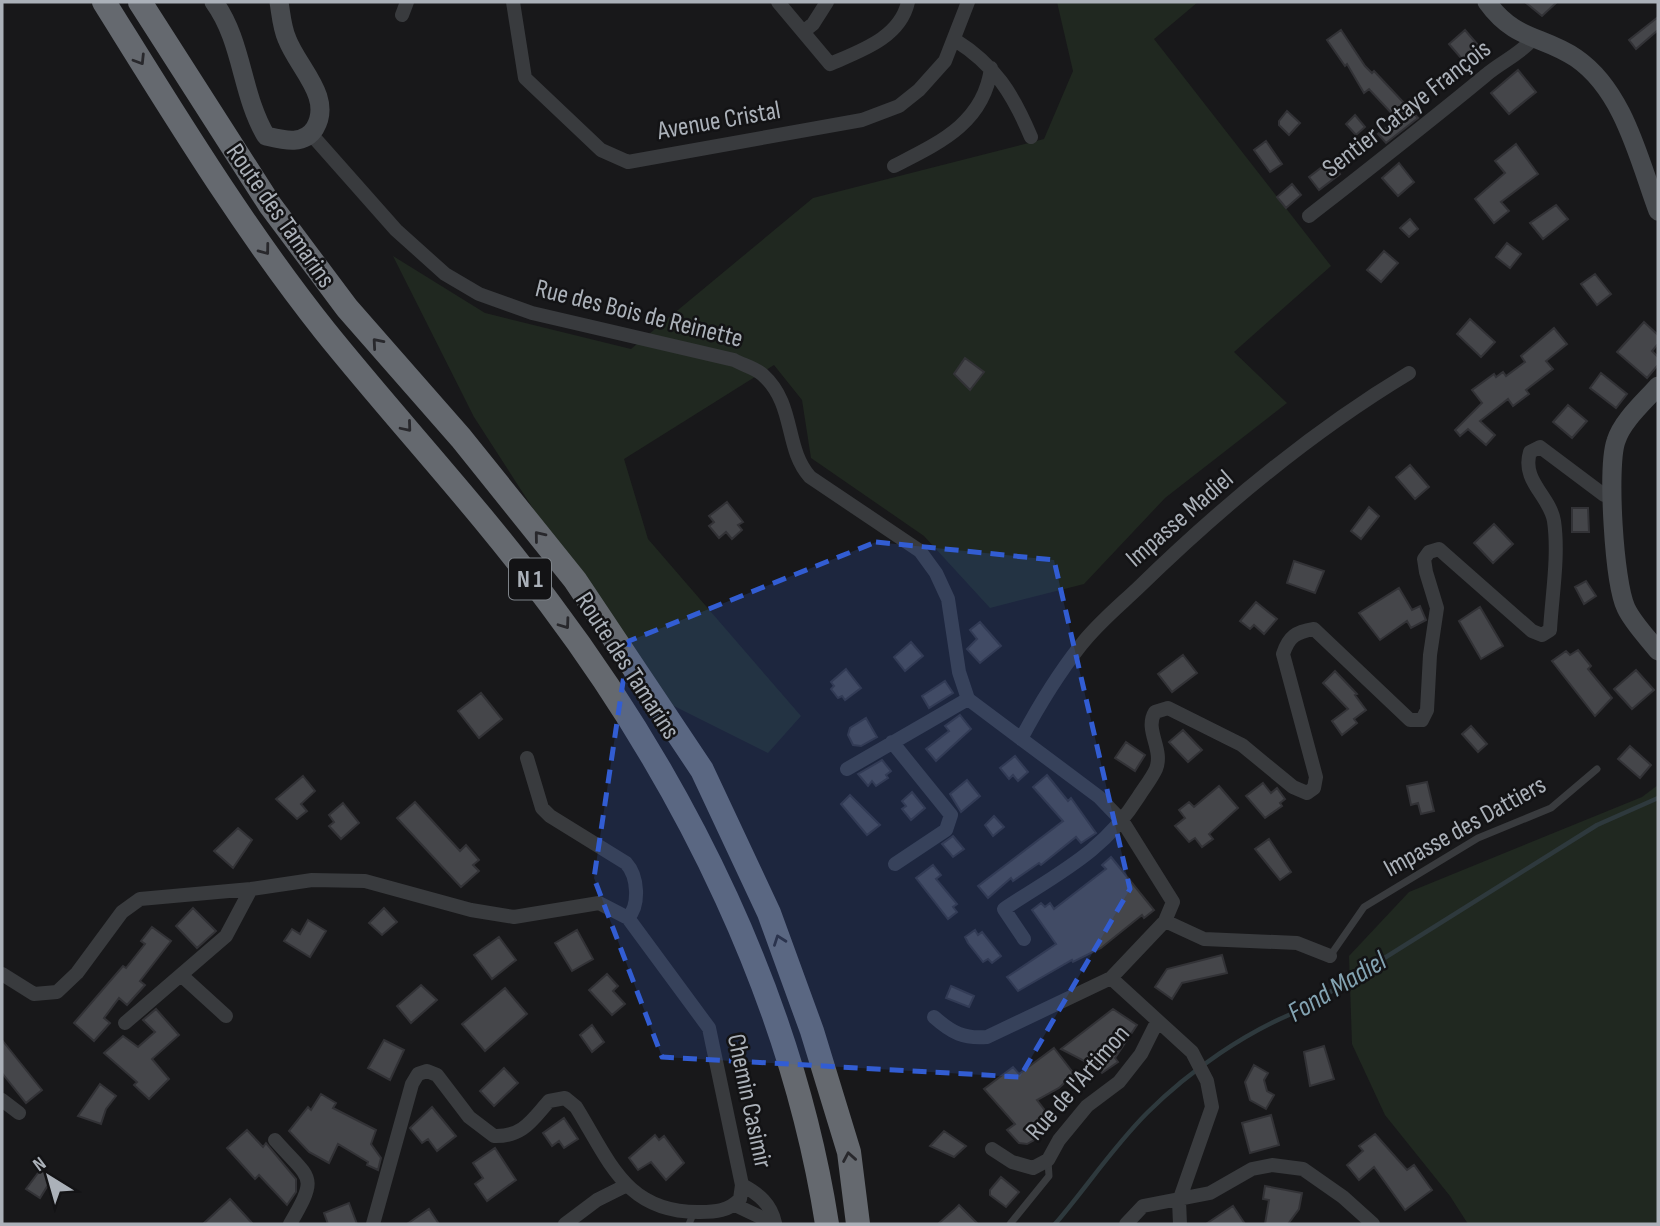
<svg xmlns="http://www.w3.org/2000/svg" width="1660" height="1226" viewBox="0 0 1660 1226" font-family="'Sofia Sans Condensed',sans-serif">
<rect width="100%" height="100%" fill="#18181a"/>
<path fill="#202820" d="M1057,2H1198L1154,39L1331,266L1234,352L1287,403L1165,498L1084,584L990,608L924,536L811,458L802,400L774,365L624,459L648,539L801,716L768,753L654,696L474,417L393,256L485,313L631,349L813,198L1044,139L1073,71Z
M1658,785V1224H1468L1450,1196L1385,1115L1352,1044L1349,956L1409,892L1642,797Z"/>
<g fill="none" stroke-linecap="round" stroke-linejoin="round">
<path stroke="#2e393d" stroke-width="4.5" d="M1055,1224C1086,1188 1113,1147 1147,1113C1190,1070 1247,1031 1303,1009L1597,825L1658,798"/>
</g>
<path fill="#45464a" stroke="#323236" stroke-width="2" d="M1525,2H1557L1542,16Z
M1658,17V30L1636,49L1629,40Z
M1341,30L1365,66L1372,73L1374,71L1418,118L1386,143L1378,134L1397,119L1369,89L1364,93L1347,64L1345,66L1327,40Z
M1465,30L1484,52L1468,66L1449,44Z
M1518,70L1536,92L1509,114L1491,93Z
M1287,111L1300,123L1289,135L1279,125V121Z
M1355,115L1365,127L1356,135L1346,124Z
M1266,141L1282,164L1270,172L1254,150Z
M1516,144L1538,174L1501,202L1509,211L1494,223L1475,199L1505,173L1495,161Z
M1330,161L1340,174L1319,190L1309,177Z
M1399,163L1414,182L1398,196L1382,178Z
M1292,184L1301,195L1286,208L1277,197Z
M1556,205L1568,219L1543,239L1530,223Z
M1410,219L1418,229L1409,237L1400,228Z
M1507,243L1521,254L1510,268L1496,257Z
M1384,251L1398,263L1381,282L1367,270Z
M1595,274L1611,294L1597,305L1581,284Z
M1470,319L1495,342L1481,357L1457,334Z
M1644,322L1658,335V344L1652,351L1658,357V365L1647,378L1617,352Z
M1554,328L1567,344L1546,361L1553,369L1526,390L1529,394L1513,406L1508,399L1480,421L1495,435L1486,445L1468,429L1460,436L1455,430L1482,403L1472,390L1494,374L1496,377L1503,372L1506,376L1525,362L1521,356Z
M965,358L984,372L970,390L954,374Z
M1601,373L1627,394L1616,408L1590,388Z
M1568,405L1587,421L1572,438L1553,422Z
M1410,465L1429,487L1415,499L1396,477Z
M727,502L743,522L738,525L742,530L732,539L726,532L719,538L709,526L714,522L709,516Z
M1369,507L1379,516L1361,539L1351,531Z
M1572,508H1588L1589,532H1572Z
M1494,524L1513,544L1493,563L1474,543Z
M1294,561L1324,571L1315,593L1287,583Z
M1586,581L1596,596L1584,604L1575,587Z
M1399,588L1412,610L1420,606L1426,620L1411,628L1407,621L1380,640L1359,613Z
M1256,602L1277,619L1264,634L1254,625L1250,629L1240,621Z
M1480,607L1503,646L1481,659L1459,621Z
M980,622L1001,646L980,663L967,649L977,639L970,630Z
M911,642L923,656L905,671L894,657Z
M1578,650L1591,666L1588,669L1612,698L1595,716L1552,661L1566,651L1570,655Z
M1183,655L1197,673L1172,692L1158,674Z
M846,669L861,688L845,700L842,696L838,698L831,689L834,686L831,682Z
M1636,670L1654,690L1632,709L1614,689Z
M1335,671L1357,694L1355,695L1366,710L1354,719L1357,723L1342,735L1332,721L1348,709L1323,683Z
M945,681L953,693L929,708L922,696Z
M481,693L502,719L479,738L458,711Z
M960,715L971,729L936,761L926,749L949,731L945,726Z
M866,718L877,737L861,746L853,745L848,735L850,728Z
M1471,726L1487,744L1478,752L1462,734Z
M1183,730L1202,750L1188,762L1169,742Z
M1126,742L1145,755L1135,771L1115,758Z
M1630,746L1651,765L1640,778L1618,759Z
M1015,756L1028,772L1018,781L1013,775L1009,779L1000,768Z
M882,760L891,771L886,775L888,778L876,786L872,781L868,786L858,774Z
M1047,775L1068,801L1071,798L1096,833L1081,843L1076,837L1041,865L1039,863L1013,881L1011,878L988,898L978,886L1063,821L1033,787Z
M303,776L315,791L301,804L307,811L297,819L276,799Z
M967,780L980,796L961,812L950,794Z
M1427,782L1434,811L1421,814L1418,803L1411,805L1407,786Z
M1263,783L1271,793L1277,788L1285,799L1280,803L1282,806L1265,818L1246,796Z
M1219,786L1238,808L1209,834L1213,839L1202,847L1195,838L1189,842L1175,826L1185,818L1179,810L1189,802L1194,807Z
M912,792L925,808L911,820L902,809L906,806L902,801Z
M850,795L880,825L867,835L841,804Z
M415,802L460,851L466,845L479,860L473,865L479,871L461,887L397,818Z
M343,803L359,823L341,839L329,826L334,822L329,815Z
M994,816L1004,827L993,836L985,825Z
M238,828L252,840L233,868L214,851Z
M953,836L964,849L953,857L942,844Z
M1269,839L1291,872L1280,880L1255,849Z
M1111,857L1154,910L1144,918L1142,915L1101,948L1073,962L1072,960L1018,991L1007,977L1056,944L1032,910L1041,903L1045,907L1050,903L1054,909L1106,869L1102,865Z
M933,865L941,875L936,879L957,904L953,907L957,912L948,919L916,878Z
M193,908L216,931L197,948L176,926Z
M384,908L397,922L382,935L369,923Z
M308,920L326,931L310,957L284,941L292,929L300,934Z
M152,927L171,941L140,981L145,985L127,1005L119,998L104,1018L110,1023L94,1041L74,1023L123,966L126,968L145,944L141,941Z
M577,930L593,959L572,971L555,943Z
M975,930L978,935L982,932L1001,956L992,963L988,959L983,962L968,943L965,937Z
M499,937L516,960L492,979L474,955Z
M1222,955L1227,973L1182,983L1172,999L1155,987L1167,969Z
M607,974L618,986L613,991L625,1004L612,1015L589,990Z
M421,985L437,1000L411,1023L397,1006Z
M951,986L974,996L969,1007L946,998Z
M505,988L527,1014L485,1051L462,1024Z
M156,1009L179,1035L152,1059L169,1079L149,1099L134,1085L137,1082L104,1053L123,1036L138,1047L155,1032L143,1020Z
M1113,1009L1137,1025L1115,1058L1118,1062L1102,1073L1098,1068L1061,1049Z
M592,1025L604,1042L592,1052L580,1035Z
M2,1040L42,1090L26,1103L2,1073Z
M384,1040L404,1050L390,1080L368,1068Z
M1324,1046L1334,1079L1310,1086L1304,1052Z
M1054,1048L1074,1074L1059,1088L1037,1100L1050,1117L1043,1123L1036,1139L1027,1144L1019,1143L1007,1130L1015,1124L984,1089L1013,1067L1019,1074Z
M1254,1065L1268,1073L1264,1080L1267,1091L1274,1095L1266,1109L1250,1100L1245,1082Z
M504,1068L518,1083L494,1106L480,1091Z
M100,1084L116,1096L106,1109L101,1124L78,1116Z
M321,1094L336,1103L333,1108L376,1130L371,1144L381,1158L378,1170L367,1165L368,1162L338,1144L329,1163L309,1152L289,1131L308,1107L311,1110Z
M432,1107L456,1136L437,1151L428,1139L422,1143L410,1128Z
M1271,1115L1279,1145L1250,1153L1242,1123Z
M564,1118L578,1139L564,1148L559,1141L552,1146L543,1133Z
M247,1130L263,1147L266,1143L296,1179V1192L287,1205L259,1175L255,1179L227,1148Z
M944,1131L966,1146L954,1157L930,1146Z
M1375,1134L1407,1170L1414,1165L1432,1190L1405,1210L1374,1167L1359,1180L1347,1165L1363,1151L1359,1146Z
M655,1135L659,1140L664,1136L684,1163L666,1180L651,1162L638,1170L629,1158Z
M495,1148L516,1180L487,1201L475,1184L483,1178L473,1163Z
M41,1169L53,1177L40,1198L26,1189Z
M1001,1177L1019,1192L1006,1207L990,1195V1190Z
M1265,1186L1302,1193L1299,1209L1288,1224H1265L1269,1200L1263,1199Z
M230,1199L253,1224H203Z
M349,1203L357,1224H328L324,1213Z
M959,1205L978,1224H938L955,1209Z
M1233,1206L1245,1224H1206Z
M429,1209L439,1224H407Z"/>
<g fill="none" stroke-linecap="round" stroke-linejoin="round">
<path stroke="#393b3e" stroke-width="7" d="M1330,956L1364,907L1478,838L1551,808L1597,769
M689,1224L694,1212
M1010,1224L1049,1176L1048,1161"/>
<path stroke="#393b3e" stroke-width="14" d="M513,2L525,78L601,150L628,162L862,120L899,106L919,90L945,61L968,2
M778,2L830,64C860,51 900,38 908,2
M402,15L407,2
M803,32L813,24L827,2
M955,40C995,65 1013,94 1031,137
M311,134L396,230L445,274L479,294L532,313L734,360C743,365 756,368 763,375C796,405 784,448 810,477L920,551L936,573L948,599L959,672L968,699L1099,797L1123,822L1173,902L1165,921
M894,166C939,143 984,123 991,68
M1309,216C1369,169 1428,123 1486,75C1501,62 1519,55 1533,39
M1021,739C1038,707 1058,674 1081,645C1097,624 1119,606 1138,588C1219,509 1311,432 1409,373
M892,742L951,815L946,830L895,864
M847,769L968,699
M1024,939L1004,909C1058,873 1104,852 1139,796C1144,788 1152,778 1156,769C1164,749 1144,730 1155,712L1168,708L1242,745L1293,787L1307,793L1314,788L1316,777L1283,654C1289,636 1296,632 1314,629L1410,720H1422L1427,710L1430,655L1437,608L1426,572L1424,559L1429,552L1439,549L1448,557L1532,631L1542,635L1550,630C1552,595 1559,556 1554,521C1550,496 1521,481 1530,452L1540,447L1604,495H1613
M2,974L34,994L57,992L77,973L122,912L140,899L251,889L312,880L365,881L471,910L514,917L599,903L628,918
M181,975L226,1016
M1111,978L1192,1052L1207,1081L1212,1107L1179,1201L1180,1224
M934,1017C952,1033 964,1039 987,1037L1111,978L1165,921L1204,939L1297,943L1330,956
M125,1023L226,936L251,889
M2,1100L19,1113
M275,1140C311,1181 319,1174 290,1224
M992,1149L1012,1162L1033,1168L1048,1160L1059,1140L1087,1106L1119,1082L1141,1054L1157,1022
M742,1185C759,1194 771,1204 775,1223
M735,1205L775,1224
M373,1224L412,1084L418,1074L427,1071L437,1075L469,1117L494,1136C523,1137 532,1120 549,1101L565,1098L576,1107C610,1162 626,1213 700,1212C715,1212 729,1211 740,1199L742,1185L709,1028L628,918C640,905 638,876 626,863L550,816L542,808L527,758
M565,1224L597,1200L625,1186
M1126,1224L1143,1206L1210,1193L1252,1169L1272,1165L1303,1169L1343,1197L1373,1224"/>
<path stroke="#474a4e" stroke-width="19" d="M214,2C243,42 241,94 266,136C283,140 304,146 315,128C333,97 298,68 287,39C282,28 281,14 279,2
M1487,2C1515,41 1542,35 1576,58C1624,91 1639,160 1658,211
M1658,386C1644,402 1622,421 1616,441C1607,467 1614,583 1626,608C1633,623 1647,637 1658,651"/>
<path stroke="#65696f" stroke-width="24" d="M104,2C174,114 243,228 325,331C399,423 480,509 550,604C686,785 792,1000 827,1224
M140,2L270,205L347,308L461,438L575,580L702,770L769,913L812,1031L849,1152L858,1224"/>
</g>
<defs><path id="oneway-chevron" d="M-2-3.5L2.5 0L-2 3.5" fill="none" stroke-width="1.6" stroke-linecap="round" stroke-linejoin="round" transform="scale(1.75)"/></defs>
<g stroke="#28282c">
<use href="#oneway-chevron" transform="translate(140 60) rotate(58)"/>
<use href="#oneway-chevron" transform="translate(265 250) rotate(53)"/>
<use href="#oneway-chevron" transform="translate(377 343) rotate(-131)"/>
<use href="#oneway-chevron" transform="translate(407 427) rotate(50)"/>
<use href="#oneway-chevron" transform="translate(539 536) rotate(-129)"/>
<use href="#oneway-chevron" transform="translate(565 624) rotate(54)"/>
<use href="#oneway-chevron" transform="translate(779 940) rotate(-110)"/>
<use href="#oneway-chevron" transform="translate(849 1157) rotate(-100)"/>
</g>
<path fill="#325dd3" fill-opacity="0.2" stroke="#325dd3" stroke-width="5" stroke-dasharray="14 9" stroke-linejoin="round" d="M876,542L1054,560L1130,889L1020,1077L662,1057L594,878L629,641Z"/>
<g text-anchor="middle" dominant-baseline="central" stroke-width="5" stroke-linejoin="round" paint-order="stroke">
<rect fill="#131315" stroke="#7d8288" stroke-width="2" x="509" y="558.5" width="42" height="41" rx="5"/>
<g font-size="24" font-weight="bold" fill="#abb1b9">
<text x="530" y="579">N 1</text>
</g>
<g font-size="26" fill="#abb1b9" stroke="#131315">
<text transform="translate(1407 109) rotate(-38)">Sentier Cataye François</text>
<text transform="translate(719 121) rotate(-10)">Avenue Cristal</text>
<text transform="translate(280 216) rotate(55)">Route des Tamarins</text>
<text transform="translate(639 314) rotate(14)">Rue des Bois de Reinette</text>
<text transform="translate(1180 519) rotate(-41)">Impasse Madiel</text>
<text transform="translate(627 666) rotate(57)">Route des Tamarins</text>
<text transform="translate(1465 827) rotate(-29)">Impasse des Dattiers</text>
<text transform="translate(1078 1083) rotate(-49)">Rue de l'Artimon</text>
<text transform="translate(749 1101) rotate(78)">Chemin Casimir</text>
</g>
<g font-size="28" font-style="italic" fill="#83a3b2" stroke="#131315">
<text transform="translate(1337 987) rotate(-31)">Fond Madiel</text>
</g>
</g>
<rect width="1660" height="1226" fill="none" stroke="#abb1b9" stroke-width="7"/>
<g transform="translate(49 1177) rotate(323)" stroke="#131315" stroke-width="5" paint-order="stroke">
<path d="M0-5L12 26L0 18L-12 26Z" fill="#abb1b9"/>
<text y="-10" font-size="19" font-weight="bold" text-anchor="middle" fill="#abb1b9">N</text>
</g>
</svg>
